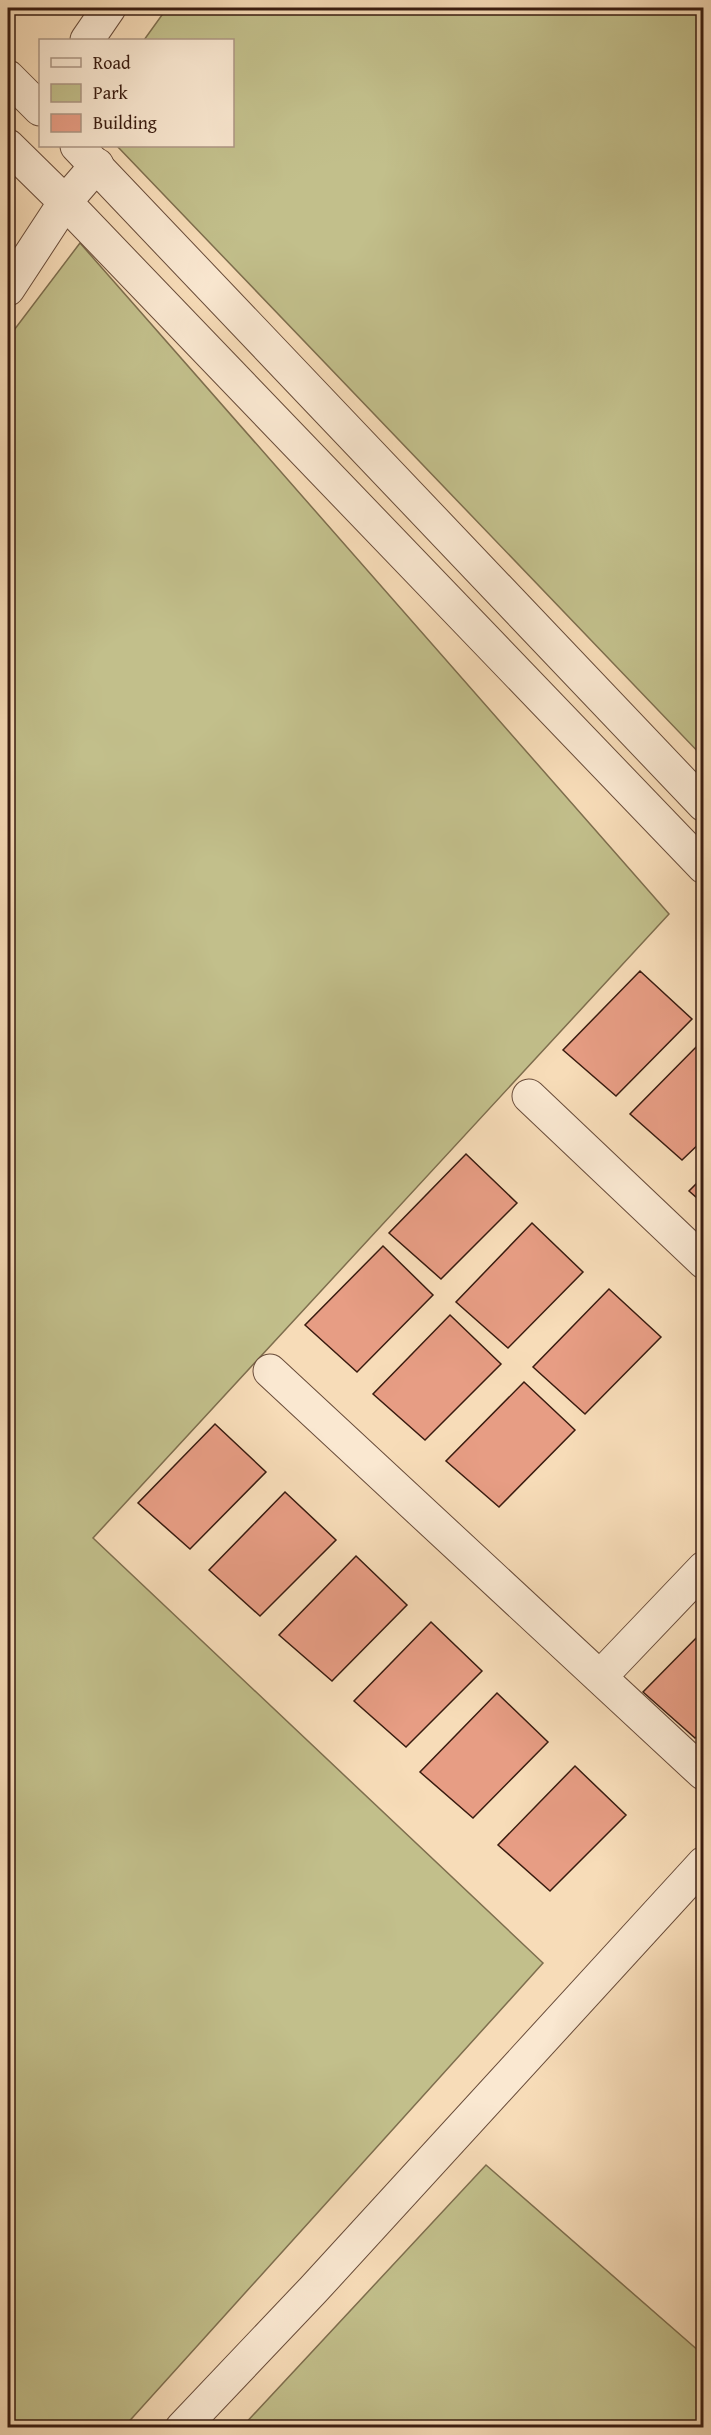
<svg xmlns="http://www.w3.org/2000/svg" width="711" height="2435" viewBox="0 0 711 2435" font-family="'Gentium Book Plus',serif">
<rect width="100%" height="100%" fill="#f7dcb8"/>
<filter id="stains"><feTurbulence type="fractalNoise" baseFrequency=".00333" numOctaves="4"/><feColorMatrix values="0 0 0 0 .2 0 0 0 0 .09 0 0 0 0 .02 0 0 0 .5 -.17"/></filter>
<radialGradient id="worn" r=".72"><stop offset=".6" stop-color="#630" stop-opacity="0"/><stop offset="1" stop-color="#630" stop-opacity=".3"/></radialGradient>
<path fill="#c2bf8b" stroke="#7e6e4e" stroke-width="1.5" d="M167,8H703V757L117,146H232V40H144Z
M80,243L669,914L93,1538L543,1963L124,2427L8,2428V338Z
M486,2165L700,2352L703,2349V2427H242Z"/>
<path fill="#e79d84" stroke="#3a1c10" stroke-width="1.5" d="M640,971L692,1019L616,1096L563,1050Z
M704,1039V1139L682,1160L630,1114Z
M466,1154L517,1203L441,1279L389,1233Z
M704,1176V1204L689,1191Z
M532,1223L583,1272L508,1348L456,1302Z
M383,1246L433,1295L357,1372L305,1325Z
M609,1289L661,1337L585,1414L533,1367Z
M450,1315L501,1364L425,1440L373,1394Z
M524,1382L575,1430L499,1507L446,1461Z
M215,1424L266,1472L190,1549L138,1503Z
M285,1492L336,1540L260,1616L209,1570Z
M356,1556L407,1605L332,1681L279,1635Z
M431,1622L482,1671L406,1747L354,1701Z
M704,1630V1730L695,1738L643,1692Z
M497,1693L548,1742L473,1818L420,1772Z
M575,1766L626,1815L550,1891L498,1845Z"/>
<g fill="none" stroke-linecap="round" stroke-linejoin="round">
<g stroke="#694c3a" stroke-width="35">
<path id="minor" d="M87,40L109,8
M8,289L65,202L97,165
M529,1096L704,1262
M270,1371L703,1773
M600,1677L704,1568
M182,2428L313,2290L704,1863"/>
</g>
<g stroke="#694c3a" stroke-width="35">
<path id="tertiary" d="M8,77L40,109
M8,146L65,202L704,867
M77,146L704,805"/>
</g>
<use href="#minor" stroke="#fae8d1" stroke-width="33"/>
<use href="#tertiary" stroke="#fae8d1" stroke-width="33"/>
</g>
<rect width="711" height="2435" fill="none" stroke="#f7dcb8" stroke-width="30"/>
<rect x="9" y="9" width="693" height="2417" fill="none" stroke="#3a1c10" stroke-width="3"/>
<rect x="15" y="15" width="681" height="2405" fill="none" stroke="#3a1c10" stroke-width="1.5"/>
<rect x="39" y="39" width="195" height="108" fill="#fae8d1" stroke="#ad9684" stroke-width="1.5"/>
<rect x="51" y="58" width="30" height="9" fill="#fae8d1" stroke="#ad9684" stroke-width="1.5"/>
<text x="93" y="69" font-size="18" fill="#3a1c10">Road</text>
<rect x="51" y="84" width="30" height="18" fill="#c2bf8b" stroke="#ad9684" stroke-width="1.5"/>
<text x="93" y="99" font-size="18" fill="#3a1c10">Park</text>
<rect x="51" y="114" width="30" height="18" fill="#e79d84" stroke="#ad9684" stroke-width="1.5"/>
<text x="93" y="129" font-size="18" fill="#3a1c10">Building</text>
<rect width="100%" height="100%" filter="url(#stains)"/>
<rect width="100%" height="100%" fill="url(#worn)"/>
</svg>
